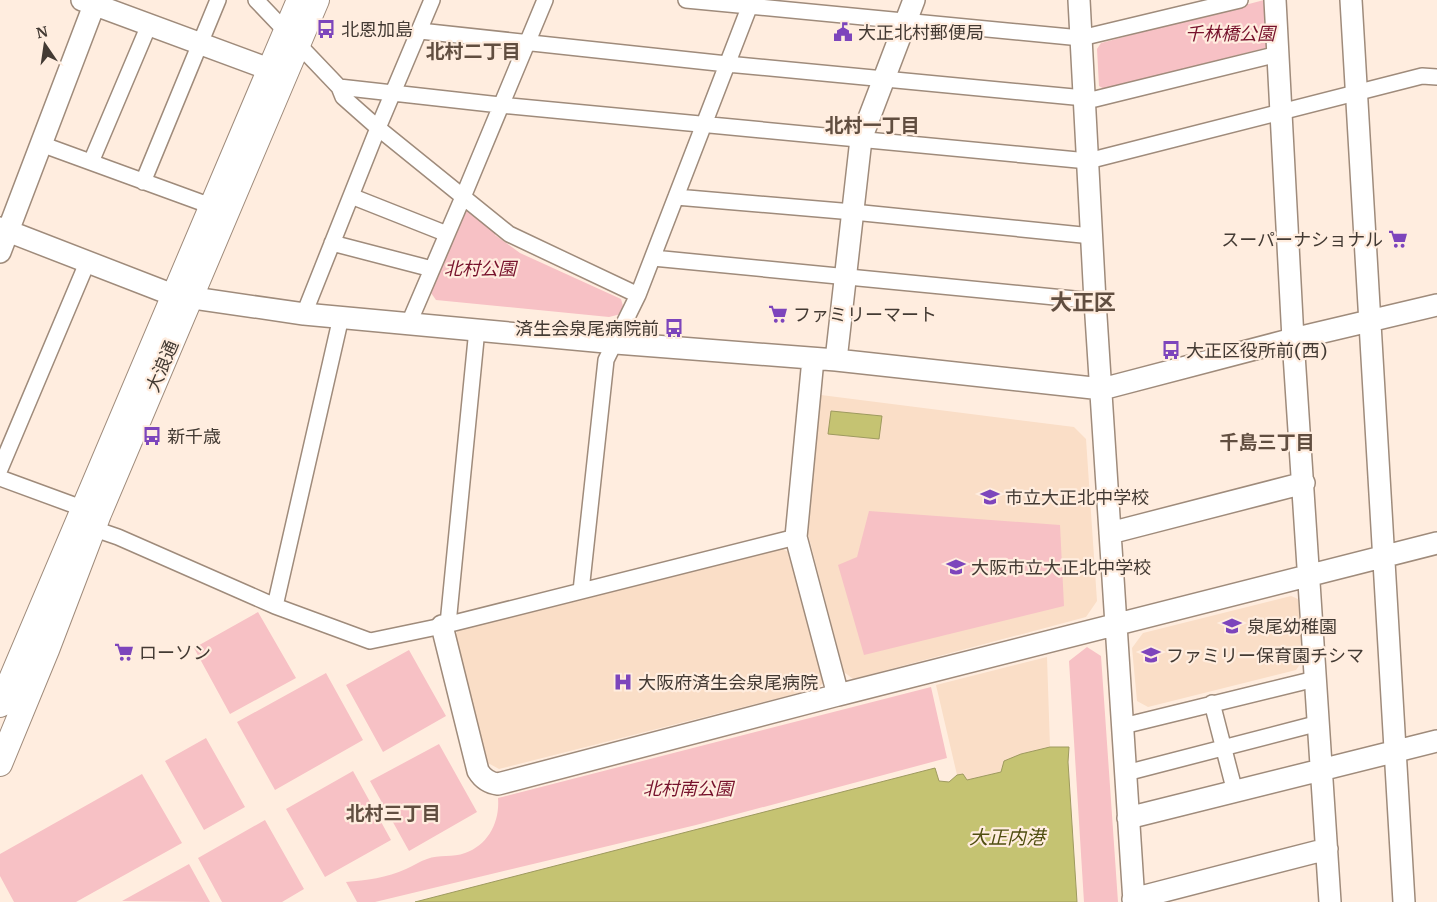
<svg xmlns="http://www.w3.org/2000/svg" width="1437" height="902" viewBox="0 0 1437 902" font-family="Merriweather,'Noto Sans JP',serif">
<rect width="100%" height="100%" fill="#ffeddf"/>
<path fill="#fadec7" d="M821,395L1074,427L1086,439L1097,601L1086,617L853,679L844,672L808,534Z
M779,547L794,555L826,680L818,688L499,769L488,763L455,638L458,629Z
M1291,596L1298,599L1303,660L1296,670L1148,707L1137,701L1132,648L1143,633Z
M1047,657L1050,747L1021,754L1001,772L967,780L963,774L957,775L936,685Z"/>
<path fill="#f7c1c5" d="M1264,0L1267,4L1270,40L1265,48L1104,89L1099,86L1097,49L1101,43Z
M473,210L497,229L495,235L520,253L621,299L623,306L621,314L609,317L436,300L431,293L463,212Z
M869,511L1060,525L1064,606L864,655L838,565L857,557Z
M258,612L296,678L230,714L194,648Z
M1087,647L1101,656L1118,902H1084L1069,661Z
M409,650L446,716L383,752L346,685Z
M326,673L363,740L275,790L237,722Z
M931,687L947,758L696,825L375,902H357L346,882C366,880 387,878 406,869C413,866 420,861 427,859C439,854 453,858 465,853C488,845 500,822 498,798Z
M206,738L245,807L204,830L165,761Z
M439,744L477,812L409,851L370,781Z
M353,771L391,840L325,877L286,809Z
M142,774L182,843L76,902H14L0,876V854Z
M265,820L304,889L282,902H222L198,858Z
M189,864L210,902L122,901Z"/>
<path fill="#c5c372" stroke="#9e9a5f" d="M831,411L882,416L879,439L828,434Z
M1050,747H1069L1068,762L1077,902H415L935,768L939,781L949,782L957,775L963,774L967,780L1001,772L1004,761L1021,754Z"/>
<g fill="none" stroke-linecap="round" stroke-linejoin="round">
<g stroke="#9f8b7b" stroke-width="18">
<path id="street" d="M256,0L339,87L343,97L378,128L509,234L638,295
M686,0L1081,38L1240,0
M420,31L727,64L1095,99L1278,54
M339,87L500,105L1088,161L1422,76L1437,77
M41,144L211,206
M91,162L149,25
M143,182L218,0
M351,196L447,234
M676,197L853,212L1092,236
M332,243L432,269
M653,258L1095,301
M304,314L378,128L432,0
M409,323L463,197L545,0
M0,469L87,263
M0,478L90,511
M86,526L118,537L275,606L370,641L442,626L796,537
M581,591L606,360L638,295L752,0
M275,606L341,317
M448,624L477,329
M1212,703L1235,792
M1123,726L1315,679
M1126,773L1319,723"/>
</g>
<g stroke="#9f8b7b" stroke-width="24">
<path id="secondary" d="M82,0L269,69L285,76
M1079,0L1095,301L1134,902
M1275,0L1293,339L1330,902
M1351,0L1404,902
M0,228L173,295L304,314L616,343L836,360L1102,389L1293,339L1437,305
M0,252L96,0
M813,359L796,537L838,695L1437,543
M836,360L861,139L914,0
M1110,533L1304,483
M442,626L478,771C483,779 489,783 498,784L838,695
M1128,818L1437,741
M1133,899L1327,849"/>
</g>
<g stroke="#9f8b7b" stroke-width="26">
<path id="primary" d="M0,705L299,0
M0,764L47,650L99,514L317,0"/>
</g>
<use href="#street" stroke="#fff" stroke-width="15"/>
<use href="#secondary" stroke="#fff" stroke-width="21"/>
<use href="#primary" stroke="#fff" stroke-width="24"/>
</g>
<defs>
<g id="bus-bare" transform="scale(1.5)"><path d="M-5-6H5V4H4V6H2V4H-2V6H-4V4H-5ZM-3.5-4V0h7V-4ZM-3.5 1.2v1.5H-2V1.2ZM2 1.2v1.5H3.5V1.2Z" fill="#7d45bc" stroke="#ffeddf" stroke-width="2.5" paint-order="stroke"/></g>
<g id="civic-bare" transform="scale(1.5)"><path d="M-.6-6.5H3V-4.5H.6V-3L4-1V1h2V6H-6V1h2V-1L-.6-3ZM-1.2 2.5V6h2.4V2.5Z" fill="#7d45bc" stroke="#ffeddf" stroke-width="2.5" paint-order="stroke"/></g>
<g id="supermarket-bare" transform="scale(1.5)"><path d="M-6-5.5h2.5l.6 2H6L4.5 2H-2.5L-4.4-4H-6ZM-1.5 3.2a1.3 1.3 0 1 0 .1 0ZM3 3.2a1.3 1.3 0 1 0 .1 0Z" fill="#7d45bc" stroke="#ffeddf" stroke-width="2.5" paint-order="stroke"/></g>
<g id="school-bare" transform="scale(1.5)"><path d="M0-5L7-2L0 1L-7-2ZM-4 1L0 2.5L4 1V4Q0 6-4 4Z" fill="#7d45bc" stroke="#ffeddf" stroke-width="2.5" paint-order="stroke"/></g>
<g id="hospital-bare" transform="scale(1.5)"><path d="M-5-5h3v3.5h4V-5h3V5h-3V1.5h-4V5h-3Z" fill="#7d45bc" stroke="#ffeddf" stroke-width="2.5" paint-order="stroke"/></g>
</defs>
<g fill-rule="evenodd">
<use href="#bus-bare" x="326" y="29"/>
<use href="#civic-bare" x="843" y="32"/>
<use href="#supermarket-bare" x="1398" y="239"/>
<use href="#supermarket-bare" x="778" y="314"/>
<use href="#bus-bare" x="674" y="328"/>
<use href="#bus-bare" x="1171" y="350"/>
<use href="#bus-bare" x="152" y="436"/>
<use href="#school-bare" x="990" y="497"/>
<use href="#school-bare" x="956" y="567"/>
<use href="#school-bare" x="1232" y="626"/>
<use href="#supermarket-bare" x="124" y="652"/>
<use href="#school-bare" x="1151" y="655"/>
<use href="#hospital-bare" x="623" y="682"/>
</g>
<g text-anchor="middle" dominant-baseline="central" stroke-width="4.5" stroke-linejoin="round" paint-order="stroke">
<g font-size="18" fill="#433a33" stroke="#ffeddf" text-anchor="start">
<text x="341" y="29">北恩加島</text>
<text x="858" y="32">大正北村郵便局</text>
<text x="1383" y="239" text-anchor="end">スーパーナショナル</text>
<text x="793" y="314">ファミリーマート</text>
<text x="659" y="328" text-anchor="end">済生会泉尾病院前</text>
<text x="1186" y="350">大正区役所前(西)</text>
<text x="167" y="436">新千歳</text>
<text x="1005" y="497">市立大正北中学校</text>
<text x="971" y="567">大阪市立大正北中学校</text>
<text x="1247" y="626">泉尾幼稚園</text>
<text x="139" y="652">ローソン</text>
<text x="1166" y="655">ファミリー保育園チシマ</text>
<text x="638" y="682">大阪府済生会泉尾病院</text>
</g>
<g font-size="18" font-style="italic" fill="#77122c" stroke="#ffeddf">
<text x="1230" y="33">千林橋公園</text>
<text x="480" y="268">北村公園</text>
<text x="688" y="788">北村南公園</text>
</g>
<g font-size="18" fill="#433a33" stroke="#ffeddf">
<text transform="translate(162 366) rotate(-67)">大浪通</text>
</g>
<g font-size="19" font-weight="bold" fill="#614e40" stroke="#ffeddf">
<text x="473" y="51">北村二丁目</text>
<text x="872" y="125">北村一丁目</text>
<text x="1267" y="442">千島三丁目</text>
<text x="393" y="813">北村三丁目</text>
</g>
<g font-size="19" font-style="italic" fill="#504e10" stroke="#ffeddf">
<text x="1007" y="837">大正内港</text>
</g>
<g font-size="22" font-weight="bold" fill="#614e40" stroke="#ffeddf">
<text x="1083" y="302">大正区</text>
</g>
</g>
<g transform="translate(45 45) rotate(347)" stroke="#ffeddf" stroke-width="4" paint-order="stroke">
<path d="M0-4L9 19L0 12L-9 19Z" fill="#433a33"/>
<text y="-8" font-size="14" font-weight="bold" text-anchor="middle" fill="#433a33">N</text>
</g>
</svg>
